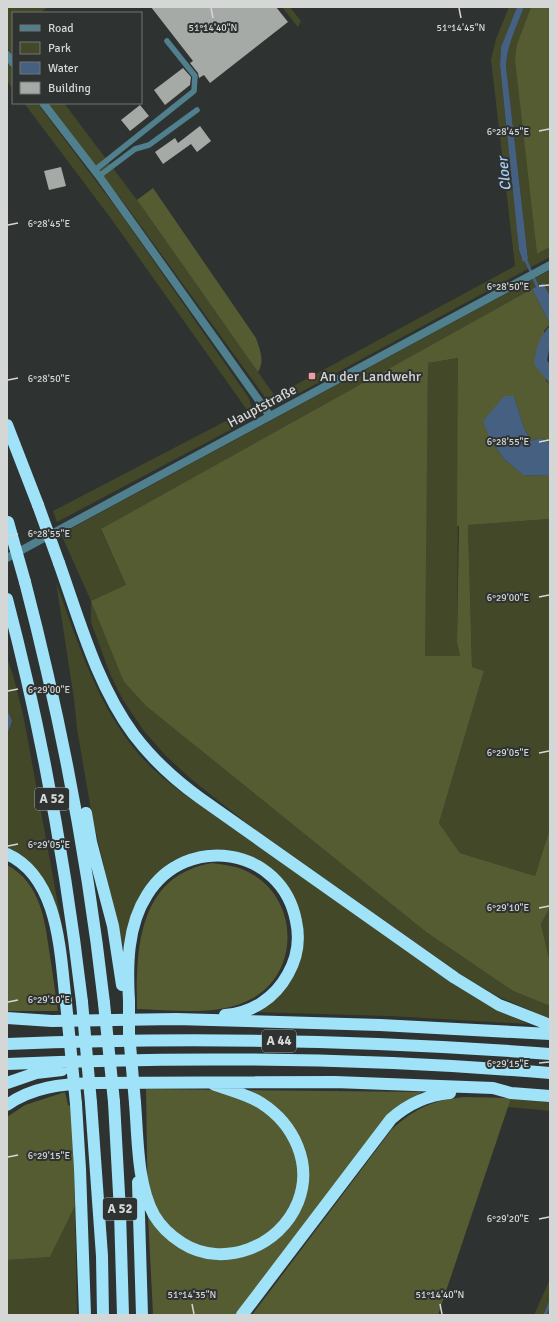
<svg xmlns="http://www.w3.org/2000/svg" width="557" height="1322" viewBox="0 0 557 1322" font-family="Signika,sans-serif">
<rect width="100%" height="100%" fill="#2e3231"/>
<path fill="#434828" d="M7,7H48L40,13H13V33L11,35L13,37V56L7,48Z
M282,7H290L301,21L298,27Z
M509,7H517L501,47L500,65L519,250L521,258L528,259L506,66C507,45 517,26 524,7H531L517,44L537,254L550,247V257L279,404L273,405L267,400L127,207L48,103H64L137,200L275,396L515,266L491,60L496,39Z
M7,62L13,70V89L7,81Z
M24,103H37L120,213L249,398L252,408V417L247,421L57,522L53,511L247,410L112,220Z
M550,270V296L543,283L101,530L126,585L124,682L146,706L426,932L513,991L550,1006V1019L497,996L466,978L249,825L191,779L166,756L144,731L123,700L110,674L91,622V601L61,534Z
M459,358L457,642L460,656H424L428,363Z
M550,519V828L535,876L460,853L439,823L484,671L472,667L468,525Z
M56,582C80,648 101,719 153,769C162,777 172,785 181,792L459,987L491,1007L528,1024L390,1016L253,1012L278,996L291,981L299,962L300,916L256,860L231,850L211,849L191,853L170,862L150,881L136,904L125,955L92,816L77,729L74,699Z
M7,658L13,675L23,714L62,926L53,898L43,880L7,849V735L10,728L7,710Z
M550,907V963L541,924Z
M511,1098L550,1101V1111L507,1107Z
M75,1206L77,1315H7V1260L50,1257Z
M550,1279V1315H534Z"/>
<path fill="#555c32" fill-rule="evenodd" d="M531,7H550V247L537,254L515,59L517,44Z
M153,188L256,338C260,350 265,361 258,372L137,200Z
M532,289L550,324L544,331L546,381L550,384V443L540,438L531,441L524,428L514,396L490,439L504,459L523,475L550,476V519L468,525L472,667L484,671L439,823L460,853L535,876L550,828V907L541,924L550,963V1006L513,991L426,932L146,706L124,682L91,601L126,585L101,529ZM458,358L457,526H459L457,642L460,656H425L428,363Z
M212,863C225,865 239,866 250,873C298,898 301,971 253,998C221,1017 173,1010 137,1009C136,948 138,876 212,863Z
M7,865C41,883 45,921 50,956C53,974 55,993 58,1011H7Z
M146,1089L422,1092L400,1106L236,1315H153L148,1215Z
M65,1092L68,1105L72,1107L75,1206L50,1257L7,1260V1117L25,1105Z
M465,1097L511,1098L438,1315H252L392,1129C416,1108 432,1100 465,1097Z"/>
<path fill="#456081" d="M517,7H524C517,26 507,45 506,66L528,259L523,262L519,250L517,231L500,65L501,47Z
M543,283L550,296V324L532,289Z
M550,326V345L547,360L550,365V384L534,364C536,350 539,336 550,326Z
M504,396H514L524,428L531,441L540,438L550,443V476L523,475L504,459L490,439L483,421Z
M7,710L12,721L7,735Z"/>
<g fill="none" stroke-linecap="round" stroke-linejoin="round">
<path stroke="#456081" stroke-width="3" d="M524,256L539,290
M545,1315L550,1303"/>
</g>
<path fill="#a6aaa7" d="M151,7H276L288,22L210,83L204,75L199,78L198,73L190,63L193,61Z
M183,68L191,77L190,85L165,105L154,90Z
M140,105L149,116L130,131L121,120Z
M200,126L211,141L197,152L191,144L163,164L155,152L175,138L178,143Z
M61,167L66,186L49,190L44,171Z"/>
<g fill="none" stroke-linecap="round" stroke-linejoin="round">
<path stroke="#507f8d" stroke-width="5.5" d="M95,170L194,91L195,76L167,41
M99,176L135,149L149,145L197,110"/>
<path stroke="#507f8d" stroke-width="8" d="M7,55L13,63
M43,103L99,176L270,416"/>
<path stroke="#507f8d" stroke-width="8" d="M7,558L550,265"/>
<path stroke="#a0e3f9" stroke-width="12" d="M7,425L38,505
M59,563C80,622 97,685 134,735C153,760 175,780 200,798L455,978L499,1005L550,1025
M25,582C61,720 88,860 104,1003
M7,599C42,732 66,866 82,1002
M86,813L91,842L113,926L122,985
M7,854C60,878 60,955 66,1003
M129,1001C127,966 127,926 147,895C186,832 282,847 296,921C300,939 297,958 288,974C275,998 252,1013 225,1015
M7,1018L52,1021L176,1019L380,1025L550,1034
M7,1044C188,1037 369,1040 550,1054
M7,1064C188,1056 370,1058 550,1073
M7,1083L36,1073L62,1070
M114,1102L120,1212L123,1315
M91,1103L102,1256L103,1315
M135,1103C138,1139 137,1184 154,1215C161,1227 171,1236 182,1243C223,1269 280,1247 298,1202C313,1164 294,1124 261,1103C247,1094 228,1090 213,1084
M76,1104L80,1169L85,1315
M7,1105C32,1087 62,1084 92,1083L335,1082L493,1088L511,1093L550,1096
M138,1182L142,1315
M242,1315L391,1119C408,1104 427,1095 450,1093"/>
<path stroke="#a0e3f9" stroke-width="12" d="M38,505L59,563
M8,522L25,582
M129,1001V1033L135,1103
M82,1002L91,1103
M66,1003L76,1104
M104,1003L114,1102"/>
</g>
<path fill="none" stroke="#d4d7d6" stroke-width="1.5" d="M211,8L213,18M459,8L461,18M539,131L549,129M8,225L18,223M539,286L549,285M8,380L18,378M539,442L549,440M8,536L18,534M539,597L549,595M8,691L18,689M539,753L549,751M8,846L18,844M539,908L549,906M8,1002L18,1000M539,1063L549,1062M8,1157L18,1155M539,1219L549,1217M192,1304L194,1314M440,1304L442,1314"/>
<rect fill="#f49aa4" stroke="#2e3231" stroke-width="1.5" x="308" y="372" width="8" height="8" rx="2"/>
<g text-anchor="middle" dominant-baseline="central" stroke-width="4" stroke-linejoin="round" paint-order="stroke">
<g fill="#2e3231" stroke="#a2a6a4" stroke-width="1">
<rect x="35" y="788" width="34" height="22" rx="3"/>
<rect x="262" y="1030" width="34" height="22" rx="3"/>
<rect x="103" y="1198" width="34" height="22" rx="3"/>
</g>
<g font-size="13" font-weight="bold" fill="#d4d7d6">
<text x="52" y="799">A 52</text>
<text x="279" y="1041">A 44</text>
<text x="120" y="1209">A 52</text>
</g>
<g font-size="14" fill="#d4d7d6" stroke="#2e3231" text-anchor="start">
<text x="320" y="376">An der Landwehr</text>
</g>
<g font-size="14" fill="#d4d7d6" stroke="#2e3231">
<text transform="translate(262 406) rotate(-28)">Hauptstraße</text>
</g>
<g font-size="15" font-style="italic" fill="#a8cdf9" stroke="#2e3231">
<text transform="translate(504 174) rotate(-96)">Cloer</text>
</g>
</g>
<g font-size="10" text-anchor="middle" fill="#d4d7d6" stroke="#2e3231" stroke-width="4" stroke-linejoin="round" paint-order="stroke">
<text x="213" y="31">51°14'40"N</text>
<text x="461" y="31">51°14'45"N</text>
<text x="508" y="135">6°28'45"E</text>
<text x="49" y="227">6°28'45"E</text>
<text x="508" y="290">6°28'50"E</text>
<text x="49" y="382">6°28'50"E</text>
<text x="508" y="445">6°28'55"E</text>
<text x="49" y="537">6°28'55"E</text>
<text x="508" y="601">6°29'00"E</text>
<text x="49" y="693">6°29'00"E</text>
<text x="508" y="756">6°29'05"E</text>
<text x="49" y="848">6°29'05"E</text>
<text x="508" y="911">6°29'10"E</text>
<text x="49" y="1003">6°29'10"E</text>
<text x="508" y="1067">6°29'15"E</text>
<text x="49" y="1159">6°29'15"E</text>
<text x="508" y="1222">6°29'20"E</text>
<text x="192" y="1298">51°14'35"N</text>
<text x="440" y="1298">51°14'40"N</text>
</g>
<rect width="557" height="1322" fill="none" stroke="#d4d7d6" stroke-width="16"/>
<rect x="12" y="12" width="130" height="92" fill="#2e3231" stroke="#707473"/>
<rect x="20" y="25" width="20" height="6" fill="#507f8d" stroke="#707473"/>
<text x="48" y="32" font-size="12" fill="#d4d7d6">Road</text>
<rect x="20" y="42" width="20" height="12" fill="#434828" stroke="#707473"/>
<text x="48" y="52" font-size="12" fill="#d4d7d6">Park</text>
<rect x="20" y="62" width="20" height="12" fill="#456081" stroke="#707473"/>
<text x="48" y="72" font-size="12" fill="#d4d7d6">Water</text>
<rect x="20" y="82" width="20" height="12" fill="#a6aaa7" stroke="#707473"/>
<text x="48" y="92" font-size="12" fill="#d4d7d6">Building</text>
</svg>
